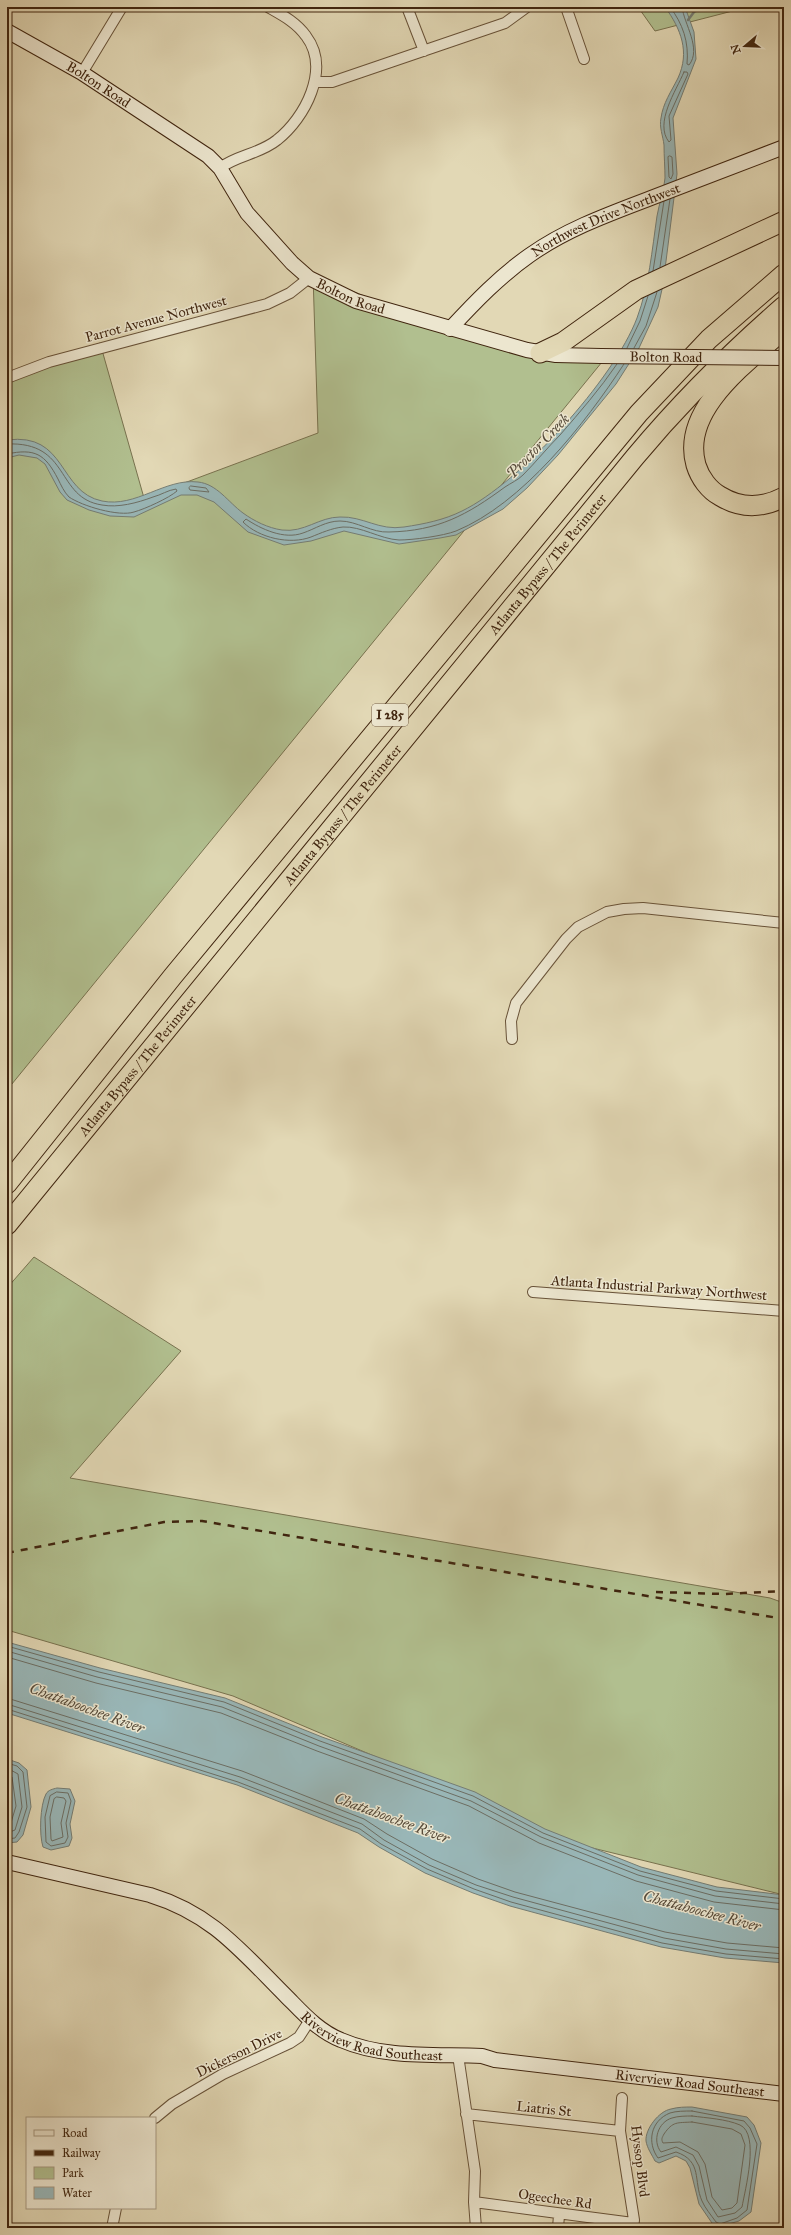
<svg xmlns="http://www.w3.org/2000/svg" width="791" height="2235" viewBox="0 0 791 2235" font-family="'IM FELL Great Primer',serif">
<rect width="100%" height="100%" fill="#e2d8b5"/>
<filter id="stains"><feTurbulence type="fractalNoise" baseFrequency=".005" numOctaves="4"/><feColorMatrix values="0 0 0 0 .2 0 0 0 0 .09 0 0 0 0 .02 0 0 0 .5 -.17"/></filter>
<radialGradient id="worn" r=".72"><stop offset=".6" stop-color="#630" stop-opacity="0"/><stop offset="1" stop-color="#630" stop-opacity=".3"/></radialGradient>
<path fill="#b1bf8f" stroke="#78724f" d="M638,7H748L655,31Z
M313,275L435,325L524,355L611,351L7,1090V379L100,343L144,498L318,433Z
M34,1257L181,1351L70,1478L770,1598L784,1603V1895L564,1841L435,1782L233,1696L7,1630V1288Z"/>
<path fill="#99b7b8" stroke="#757d74" d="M665,7H685L694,32L696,59L673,118L677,174L663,285L658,307L639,348L616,384L558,455L527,488L503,509L456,535L440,538L399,544L344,531L311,541L284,545L248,532L214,502L197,495H181L134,517L110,516L89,510L67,500L60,492L45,464L37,458L19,455L7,458V440C67,432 58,492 102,501C136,508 165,478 198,482C217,484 228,502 243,513C254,521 268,528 282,530C304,533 319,517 340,517C363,516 379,531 404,527C424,524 444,520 462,511C520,483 614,379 637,318C649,286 652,250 657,216C659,204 664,191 665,178C665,168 664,156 664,145C663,136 659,127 661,118C663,103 671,92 678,78C690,52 681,29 665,7Z
M7,1642L100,1668L225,1698L322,1737L475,1792L545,1829L641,1867L717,1887L784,1895V1963L725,1958L661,1947L510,1906L473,1893L425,1873L379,1847L358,1833L237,1785L7,1713Z
M7,1759L19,1763L27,1770L31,1807L23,1835L17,1842L7,1843Z
M57,1788L70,1789L75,1801L70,1824L72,1838L69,1846L51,1850L43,1847C39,1835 40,1805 46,1794C48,1790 53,1789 57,1788Z
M692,2107L747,2117L754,2125L761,2143L751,2212L739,2221L718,2227L714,2226L699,2204L690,2168L686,2161L676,2156L659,2163L655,2161C652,2155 647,2148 646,2141C645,2129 659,2111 671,2109C678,2107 685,2107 692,2107Z"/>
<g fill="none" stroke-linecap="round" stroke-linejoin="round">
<path stroke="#6c6e64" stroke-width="1" d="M670,7C683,24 689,42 687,64L689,65C702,49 684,24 682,7
M684,72H687L688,74L669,116L671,140L669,142C654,123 676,91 684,72Z
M670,156L672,157L673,174L671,179L669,177L668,157Z
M660,267L670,199
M653,271L664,201
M627,348L640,321L648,296
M634,348L646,326L657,292
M617,364C600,389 580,412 560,435C547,448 536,462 523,475C518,480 511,483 505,487C467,515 438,531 389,532C372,533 357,521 340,521C326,521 315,529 303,533C284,540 261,529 246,519L243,522C259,538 290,545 311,537C321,533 332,528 343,527C361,526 380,539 399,540C413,540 443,536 456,531C522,504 585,424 624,364
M7,444C71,441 55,498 102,505C118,508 137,503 153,497C161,495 168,490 176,489L177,491C169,498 145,509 134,512C119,517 82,506 69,497C64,492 61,485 58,479C45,454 35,448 7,454
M191,486L206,488L209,492L190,490L189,488Z
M7,1646L99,1672L224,1702L320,1741L473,1796L543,1833L640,1871L716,1891L784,1899
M7,1651L97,1677L222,1707L319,1746L471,1801L541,1837L638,1875L715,1896L784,1904
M7,1657L96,1683L221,1713L317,1751L469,1806L539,1843L636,1881L714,1902L784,1910
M7,1698L242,1771L364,1819L387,1834L432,1859L478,1879L515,1892L665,1932L727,1943L784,1948
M7,1704L240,1777L362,1824L384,1840L429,1865L476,1885L513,1897L664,1938L726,1949L784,1954
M7,1709L238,1782L360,1829L381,1844L427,1869L474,1889L511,1902L662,1943L726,1954L784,1959
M7,1763L17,1766L23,1772L27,1807L19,1832L15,1838L7,1839
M7,1768L18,1774L22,1807L15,1830L7,1833
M7,1774L12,1777L16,1806L10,1826L7,1827
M57,1792L68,1793L71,1801L66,1823L68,1837L65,1843L51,1846L46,1842L45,1817L50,1796Z
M57,1797L64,1798L66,1801L61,1823L63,1837L52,1841L51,1839L50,1817L54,1799Z
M692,2111L744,2121L750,2128L757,2144L747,2210L737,2218L720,2224L716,2222C711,2215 705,2208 702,2201C693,2181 703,2161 676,2152L658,2158C647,2143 650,2121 670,2113C676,2111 685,2111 692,2111Z
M692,2116C707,2118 726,2119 740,2125C760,2134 745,2190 742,2207L735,2213L718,2217L707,2200L699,2166L693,2155L676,2147L661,2152C652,2141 658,2122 672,2118C678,2116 686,2116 692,2116Z
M692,2122L732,2129L741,2134L745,2145L737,2203L732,2208L722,2210L712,2197L705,2164L698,2152L680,2142L663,2143C661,2139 662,2138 664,2134C673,2121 677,2123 692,2122Z"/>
<path stroke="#757d74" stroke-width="2.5" d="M688,20L694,12L704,7"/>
<g stroke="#685238" stroke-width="12">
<path id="street" d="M407,7L424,51
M566,7L584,59
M82,73L122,7
M315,82H332L505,23L527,7
M220,168C237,155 260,154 277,140C305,118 331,69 306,36C296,22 282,15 268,7
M7,378L49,362L267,304L290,293L309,278
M512,1039L511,1021L516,1003L566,939L578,927L607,912L624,909L643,908L784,923
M533,1292L784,1311
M458,2055L475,2171L474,2202L476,2228
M622,2098L620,2131L634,2220L633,2228
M466,2114L620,2131
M155,2118L172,2104L223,2074L290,2043L299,2037L310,2020
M474,2202L633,2223
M112,2228L116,2208
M558,2228L559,2215"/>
</g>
<g stroke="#40250f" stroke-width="16">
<g id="secondary">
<path id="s1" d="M7,31L82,73L208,156L220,168L247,213L292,263L309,278L356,301L527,350L556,355L601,356"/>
<path id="s2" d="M450,329C475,302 500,276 530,255C567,229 609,214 651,198C695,181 740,164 784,147"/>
<path id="s3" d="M7,1862L150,1895C212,1914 240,1950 285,1995C302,2012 318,2031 341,2040C385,2059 436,2054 482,2056L495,2060L784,2094"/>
</g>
</g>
<g stroke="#40250f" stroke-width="21">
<g id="highway">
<path d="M784,329C748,362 680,409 696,465C700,478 709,490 720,496C741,509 763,508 784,497"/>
<path d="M540,353L563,342L636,290L784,221"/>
<path d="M7,1184L173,976L639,413L709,339L784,274"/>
<path id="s4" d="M7,1225L635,457C681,402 730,353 784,306"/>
</g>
</g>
<use href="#street" stroke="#ece6cf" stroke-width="10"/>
<use href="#secondary" stroke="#ece6cf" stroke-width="14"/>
<use href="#highway" stroke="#e2d8b5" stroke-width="19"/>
<path stroke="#40250f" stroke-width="2.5" stroke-dasharray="7 7" stroke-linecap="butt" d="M7,1553L164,1522L202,1521L784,1619
M656,1592L724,1594L784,1591"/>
<g stroke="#40250f" stroke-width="16" stroke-linecap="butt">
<g id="secondary-bridge">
<path id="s5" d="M601,356L784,358"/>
</g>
</g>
<use href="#secondary-bridge" stroke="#ece6cf" stroke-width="14"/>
</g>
<g text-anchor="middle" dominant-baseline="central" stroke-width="3" stroke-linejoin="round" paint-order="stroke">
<rect fill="#ece6cf" stroke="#745f49" stroke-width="1" x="372" y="704" width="36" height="22" rx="3"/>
<g font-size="13" font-weight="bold" fill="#40250f">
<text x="390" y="715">I 285</text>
</g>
<g font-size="14" fill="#40250f" stroke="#ece6cf">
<text stroke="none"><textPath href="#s1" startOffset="106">Bolton Road</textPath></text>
<text stroke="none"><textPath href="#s2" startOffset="193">Northwest Drive Northwest</textPath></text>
<text stroke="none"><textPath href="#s1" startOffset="442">Bolton Road</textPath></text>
<text transform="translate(156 319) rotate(-15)">Parrot Avenue Northwest</text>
<text stroke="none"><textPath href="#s5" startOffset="65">Bolton Road</textPath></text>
<text stroke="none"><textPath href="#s4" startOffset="854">Atlanta Bypass / The Perimeter</textPath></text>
<text stroke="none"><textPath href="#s4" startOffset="530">Atlanta Bypass / The Perimeter</textPath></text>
<text stroke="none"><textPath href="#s4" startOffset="206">Atlanta Bypass / The Perimeter</textPath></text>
<text transform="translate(659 1288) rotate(4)">Atlanta Industrial Parkway Northwest</text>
<text stroke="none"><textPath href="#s3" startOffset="418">Riverview Road Southeast</textPath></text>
<text transform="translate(239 2053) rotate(-26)">Dickerson Drive</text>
<text stroke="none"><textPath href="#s3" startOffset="742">Riverview Road Southeast</textPath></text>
<text transform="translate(544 2109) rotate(6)">Liatris St</text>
<text transform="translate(640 2161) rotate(83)">Hyssop Blvd</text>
<text transform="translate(555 2199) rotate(8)">Ogeechee Rd</text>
</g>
<g font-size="15" font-style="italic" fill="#564a39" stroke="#ece6cf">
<text transform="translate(538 446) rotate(-46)">Proctor Creek</text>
<text transform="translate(87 1708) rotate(20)">Chattahoochee River</text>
<text transform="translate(392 1818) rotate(20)">Chattahoochee River</text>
<text transform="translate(702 1911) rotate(15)">Chattahoochee River</text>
</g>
</g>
<rect width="791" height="2235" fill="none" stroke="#e2d8b5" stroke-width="24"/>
<rect x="8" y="8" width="775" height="2219" fill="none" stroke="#40250f" stroke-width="2"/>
<rect x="12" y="12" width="767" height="2211" fill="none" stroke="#40250f"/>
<rect x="26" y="2117" width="130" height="92" fill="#ece6cf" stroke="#a79982"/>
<rect x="34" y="2130" width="20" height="6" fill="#ece6cf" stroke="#a79982"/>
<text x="62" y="2137" font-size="12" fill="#40250f">Road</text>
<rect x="34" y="2150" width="20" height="6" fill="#40250f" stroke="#a79982"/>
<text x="62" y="2157" font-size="12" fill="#40250f">Railway</text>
<rect x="34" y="2167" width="20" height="12" fill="#b1bf8f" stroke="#a79982"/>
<text x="62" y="2177" font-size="12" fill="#40250f">Park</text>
<rect x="34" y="2187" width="20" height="12" fill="#99b7b8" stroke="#a79982"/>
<text x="62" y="2197" font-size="12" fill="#40250f">Water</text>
<g transform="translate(745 46) rotate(251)" stroke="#ece6cf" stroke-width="3" paint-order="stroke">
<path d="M0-3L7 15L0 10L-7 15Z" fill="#40250f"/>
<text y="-6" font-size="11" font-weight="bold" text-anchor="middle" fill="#40250f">N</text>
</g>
<rect width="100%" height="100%" filter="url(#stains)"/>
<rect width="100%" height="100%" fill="url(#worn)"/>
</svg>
